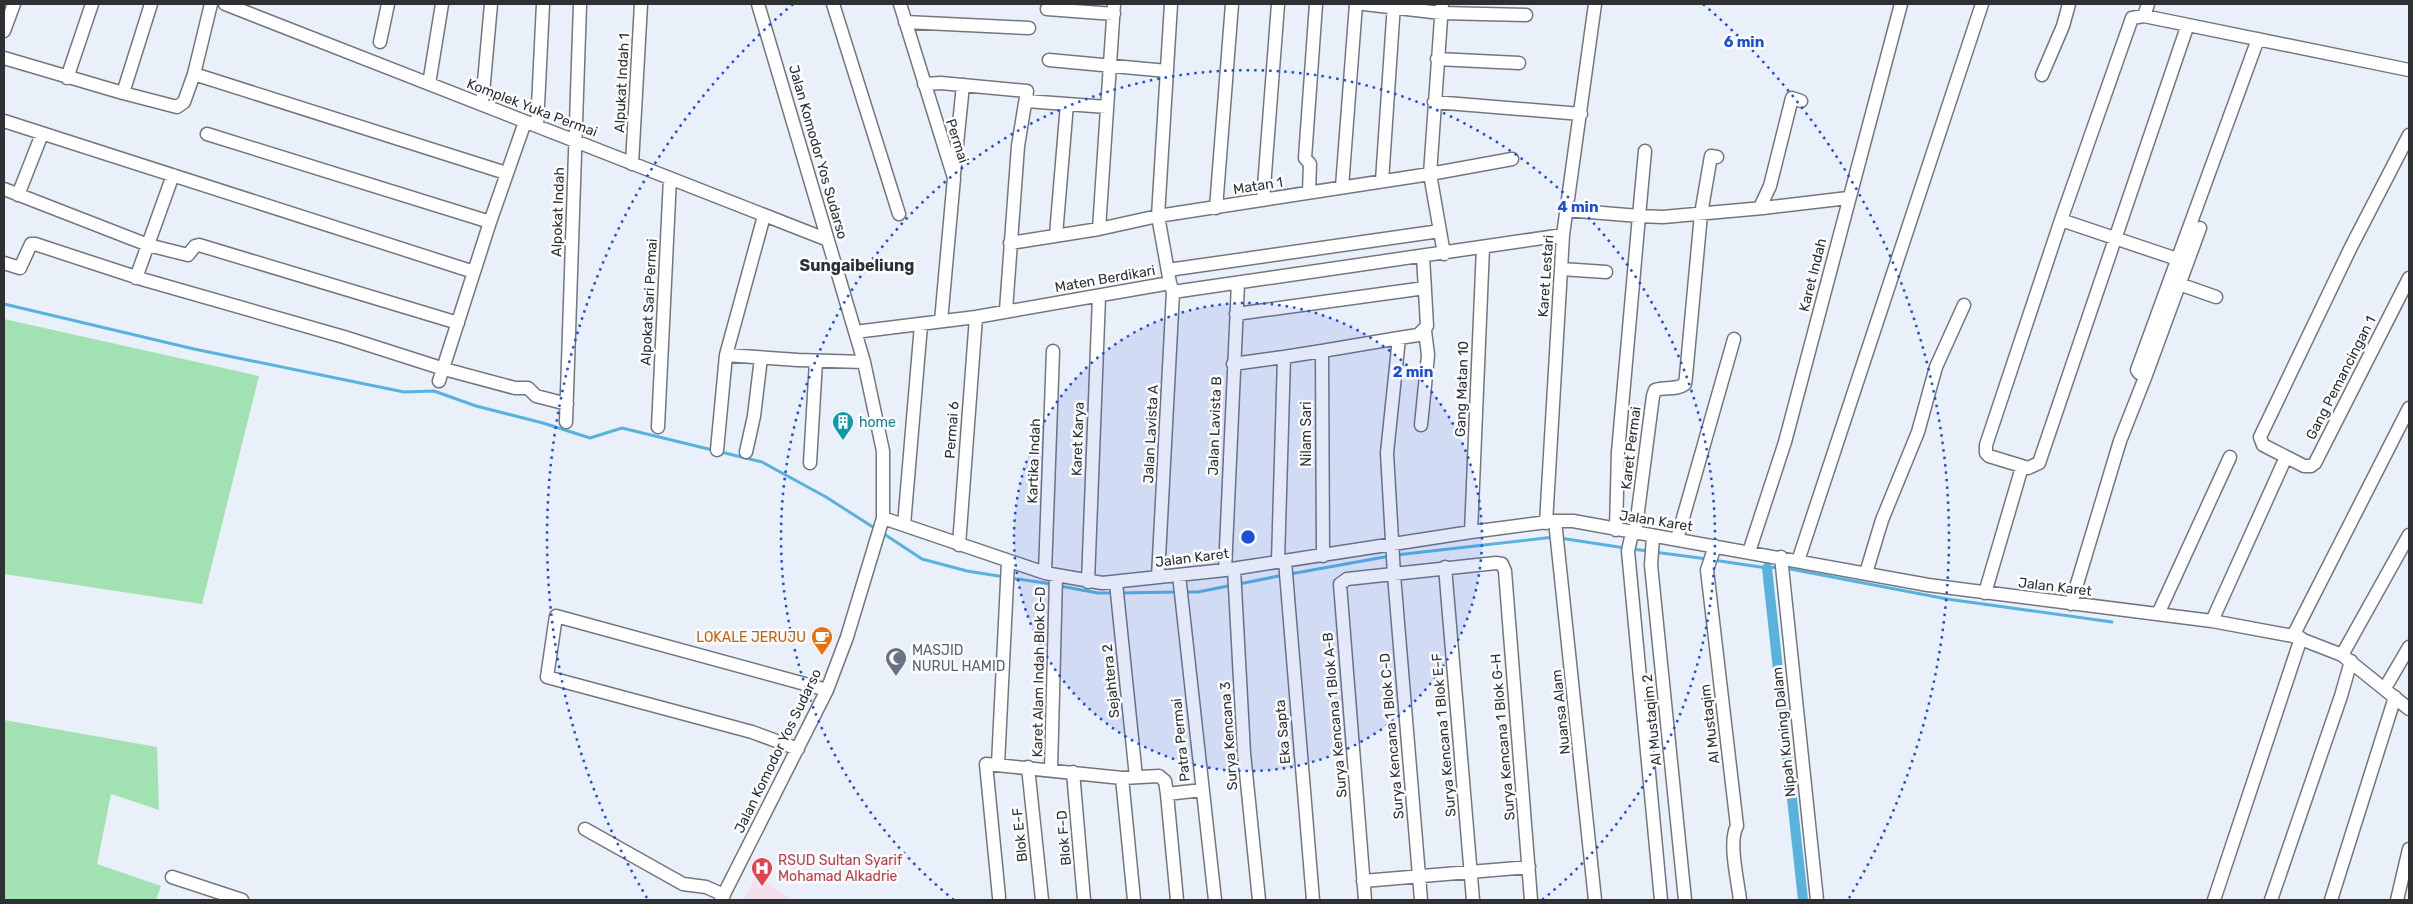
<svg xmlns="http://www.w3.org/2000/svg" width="2413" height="904" viewBox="0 0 2413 904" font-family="Rubik,sans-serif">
<rect width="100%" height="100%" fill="#eaf0f9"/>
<path fill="#f4dfec" d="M756,875L793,900H744Z"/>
<path fill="#a2e1b1" d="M4,319L259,376L202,604L4,574Z
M4,720L157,747L159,810L111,794L97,864L161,886L156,900H4Z"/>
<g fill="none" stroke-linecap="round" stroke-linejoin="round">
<path stroke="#59b2dd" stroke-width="3" d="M4,304L194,349L404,392L434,391L476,406L543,423L590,438L622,428L762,462L826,497L876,529
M881,532L922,559L967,571L1005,577
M1560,538L1625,548
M1632,549L1648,551
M1654,552L1707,559
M1396,555L1554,537
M1713,560L1767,568L1779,567
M1785,568L1947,599L2112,622
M1290,574L1390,556
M1011,578L1052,584
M1239,584L1284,575
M1060,586L1098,593H1113
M1184,592H1198L1233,585
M1119,593L1178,592"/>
<path stroke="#59b2dd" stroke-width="10" d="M1767,568L1803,900"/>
<g stroke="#72777f" stroke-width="15">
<path id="minor" d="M225,4L828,240
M833,4L899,214
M900,4L954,178L941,321
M1364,4L1441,13L1526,15
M1442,4L1430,174L1444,254
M1047,9L1114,14
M2144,16L2148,4
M905,22L1029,28
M2187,27L2039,463L2028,468L1989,456L1986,453V445L2061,220L2132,18L2144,16L2409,70
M4,31L14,4
M380,42L388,4
M4,58L123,93L177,107L184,102L194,74L211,4
M1437,59L1519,63
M1049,60L1167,71
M194,74L506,173
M2042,75L2063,26L2069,4
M67,78L92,4
M429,84L442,4
M924,84L941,83L1027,91L1018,146L1006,310
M123,93L151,4
M1026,101L1107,107
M1434,102L1581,114
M482,104L491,4
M4,121L474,272
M537,126L543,4
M207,134L490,222
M2409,135L2351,247L2260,437L2263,445L2304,466H2311L2315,463L2409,278
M632,164L641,4
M954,174L963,85
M1382,181L1394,4
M1342,187L1356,4
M4,189L148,245L188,255L195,246L199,245L458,323
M1309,192L1310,164L1305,158L1316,4
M18,195L42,134
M1263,200L1278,4
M1216,208L1232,4
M1763,208L1848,198
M1566,210L1639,216L1645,151
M2061,220L2177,259
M2200,228L2146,375L2139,373L2137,370L2258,39
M1099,229L1114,4
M1056,235L1067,104
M1010,243L1099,229L1158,216L1430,174L1512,159
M4,263L20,268L31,244H35L145,280L344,337L444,369L515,388H528L536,396L567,404
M1561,269L1606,272
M1168,270L1440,231
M136,278L173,175
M1170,283L1158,216L1171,4
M2179,284L2216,297
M1236,314L1425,288
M855,332L976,317L1170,283L1173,292L1563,235
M1322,351L1399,338
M726,355L798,360L864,362
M1284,357L1322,351L1323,556
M1233,364L1284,357L1278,561
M439,381L490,222L525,122
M566,422L580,4
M1421,425L1428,355L1425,331
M658,427L670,178
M717,450L726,355L764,216
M746,452L754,416L761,358
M810,463L816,361
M883,518L1045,573L1102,583L1225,570L1471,532L1555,521H1573L1928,585L2212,621L2293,636L2342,655L2409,709
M1555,521L1595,900
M1546,523L1563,235L1595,4
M904,525L921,325
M1616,530L1618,452L1639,216L1663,217L1763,208L1762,203L1770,186L1792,98L1801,101
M1471,532L1483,247
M1632,533L1628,551L1661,900
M1635,534L1653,396L1655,390C1665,386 1675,391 1685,384L1686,376L1701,214L1711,156L1717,157
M1653,537L1651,565L1685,900
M1677,539L1734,339
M959,545L976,317
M1715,546L1707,570L1737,826C1728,841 1738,882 1740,900
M1749,552L1785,442L1901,4
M1781,557L1817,900
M1285,561L1313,900
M1798,561L1982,4
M1445,567L1473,900
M1234,569L1244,753L1259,900
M1225,570L1238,283
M1045,573L1053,351
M1866,573L1882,520L1918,432L1936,367L1964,305
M1179,575L1215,900
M1158,577L1173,292
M1088,582L1099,297
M1116,583L1136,777
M1985,593L2022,467
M2071,604L2120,441L2146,375
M2158,614L2230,457
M2212,621L2286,457
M2293,636L2409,408
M2342,655L2409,535
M2385,688L2409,647
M798,749L752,732L547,677L556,616L827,690
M998,764L1008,562
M1028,767L1042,900
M1051,770L1056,576
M1073,772L1084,900
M1167,794L1202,790
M585,829L683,884L706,887L724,895
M172,877L242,900
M1363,881L1529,867
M999,897L986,764L1122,778
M721,900L827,690L847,637L883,518V451L864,362L758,4
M1134,900L1122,778L1159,776L1165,781L1167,794L1177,900
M1365,900L1340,584L1347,579L1496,563L1502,564L1505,571L1531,900
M1421,900L1394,575L1387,453L1399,338L1418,335L1427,326L1423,256
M2214,900L2301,638
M2271,900L2341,696L2351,661
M2331,900L2395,697
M2397,900L2409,849"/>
</g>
<use href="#minor" stroke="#fff" stroke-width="12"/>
</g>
<circle cx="1248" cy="537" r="234" fill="#1d4ed8" fill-opacity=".12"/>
<g fill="none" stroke="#1d4ed8" stroke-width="2.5" stroke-dasharray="2.5 5">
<circle cx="1248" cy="537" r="234"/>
<path d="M954 900A467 467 0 1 1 1542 900"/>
<path d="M647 898A701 701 0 0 1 793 4M1703 4A701 701 0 0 1 1849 898"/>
</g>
<defs>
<g id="building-pin" transform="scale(1.125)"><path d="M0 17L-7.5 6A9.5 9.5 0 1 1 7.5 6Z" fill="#0f9aa8" stroke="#fcfdff"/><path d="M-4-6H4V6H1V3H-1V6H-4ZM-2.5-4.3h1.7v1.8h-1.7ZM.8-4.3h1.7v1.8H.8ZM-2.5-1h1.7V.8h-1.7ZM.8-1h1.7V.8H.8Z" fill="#fff"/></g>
<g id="cafe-pin" transform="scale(1.125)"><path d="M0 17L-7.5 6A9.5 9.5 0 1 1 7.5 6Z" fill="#e8710a" stroke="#fcfdff"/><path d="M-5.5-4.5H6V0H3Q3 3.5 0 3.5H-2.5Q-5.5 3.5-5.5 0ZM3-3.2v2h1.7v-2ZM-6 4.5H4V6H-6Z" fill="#fff"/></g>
<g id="mosque-pin" transform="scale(1.125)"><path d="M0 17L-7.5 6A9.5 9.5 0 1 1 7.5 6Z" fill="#6b7280" stroke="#fcfdff"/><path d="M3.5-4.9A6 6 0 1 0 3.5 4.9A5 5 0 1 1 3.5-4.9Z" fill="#fff"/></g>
<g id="hospital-pin" transform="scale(1.125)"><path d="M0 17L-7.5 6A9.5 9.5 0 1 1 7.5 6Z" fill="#e0444e" stroke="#fcfdff"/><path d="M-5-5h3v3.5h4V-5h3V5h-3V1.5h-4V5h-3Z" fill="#fff"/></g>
</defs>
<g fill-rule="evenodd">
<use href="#building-pin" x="843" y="422"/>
<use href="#cafe-pin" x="822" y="637"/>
<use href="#mosque-pin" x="896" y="658"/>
<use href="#hospital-pin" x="762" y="868"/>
</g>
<g text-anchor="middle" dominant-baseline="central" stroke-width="5" stroke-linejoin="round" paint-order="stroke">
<g font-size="14" fill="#2e3033" stroke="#fcfdff">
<text transform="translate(622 83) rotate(-87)">Alpukat Indah 1</text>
<text transform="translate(532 108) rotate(21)">Komplek Yuka Permai</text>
<text transform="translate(957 141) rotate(72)">Permai</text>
<text transform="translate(818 152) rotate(74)">Jalan Komodor Yos Sudarso</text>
<text transform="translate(1258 186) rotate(-9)">Matan 1</text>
<text transform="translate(558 212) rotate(-88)">Alpokat Indah</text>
<text transform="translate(1813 275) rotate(-76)">Karet Indah</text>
<text transform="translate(1546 276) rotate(-86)">Karet Lestari</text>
<text transform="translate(1105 279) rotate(-10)">Maten Berdikari</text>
<text transform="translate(649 302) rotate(-87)">Alpokat Sari Permai</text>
<text transform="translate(2341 378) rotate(-63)">Gang Pemancingan 1</text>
<text transform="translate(1462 389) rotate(-88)">Gang Matan 10</text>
<text transform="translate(1215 426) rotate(-88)">Jalan Lavista B</text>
<text transform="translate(952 430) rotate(-86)">Permai 6</text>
<text transform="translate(1151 434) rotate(-87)">Jalan Lavista A</text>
<text transform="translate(1306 434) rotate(-90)">Nilam Sari</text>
<text transform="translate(1078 439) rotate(-88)">Karet Karya</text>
<text transform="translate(1631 448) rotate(-83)">Karet Permai</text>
<text transform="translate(1034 461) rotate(-88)">Kartika Indah</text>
<text transform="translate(1656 521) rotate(9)">Jalan Karet</text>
<text transform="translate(1192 558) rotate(-7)">Jalan Karet</text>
<text transform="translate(2055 587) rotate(7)">Jalan Karet</text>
<text transform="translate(1039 672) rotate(-89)">Karet Alam Indah Blok C-D</text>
<text transform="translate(1111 681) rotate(-96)">Sejahtera 2</text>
<text transform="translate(1561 712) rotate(-96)">Nuansa Alam</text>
<text transform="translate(1335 715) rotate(-95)">Surya Kencana 1 Blok A-B</text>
<text transform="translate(1652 720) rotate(-96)">Al Mustaqim 2</text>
<text transform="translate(1710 724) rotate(-97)">Al Mustaqim</text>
<text transform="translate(1283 732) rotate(-95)">Eka Sapta</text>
<text transform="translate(1784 732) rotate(-96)">Nipah Kuning Dalam</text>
<text transform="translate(1444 735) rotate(-95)">Surya Kencana 1 Blok E-F</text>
<text transform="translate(1229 736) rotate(-94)">Surya Kencana 3</text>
<text transform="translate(1392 736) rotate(-95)">Surya Kencana 1 Blok C-D</text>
<text transform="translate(1503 737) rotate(-95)">Surya Kencana 1 Blok G-H</text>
<text transform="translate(1181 740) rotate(-96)">Patra Permai</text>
<text transform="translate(778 751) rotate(-64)">Jalan Komodor Yos Sudarso</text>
<text transform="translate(1020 835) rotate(-96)">Blok E-F</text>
<text transform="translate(1064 838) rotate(-95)">Blok F-D</text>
</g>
<g font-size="14" fill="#0d838f" stroke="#fcfdff" text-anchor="start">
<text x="859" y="422">home</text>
</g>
<g font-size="14" fill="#c56008" stroke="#fcfdff" text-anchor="end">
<text x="806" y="637">LOKALE JERUJU</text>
</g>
<g font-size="14" fill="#5b616d" stroke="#fcfdff" text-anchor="start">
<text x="912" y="650">MASJID<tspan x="912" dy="16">NURUL HAMID</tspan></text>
</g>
<g font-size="14" fill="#be3a42" stroke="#fcfdff" text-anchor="start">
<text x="778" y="860">RSUD Sultan Syarif<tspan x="778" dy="16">Mohamad Alkadrie</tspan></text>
</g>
<g font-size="16" font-weight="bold" fill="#2e3033" stroke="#fcfdff">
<text x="857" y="265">Sungaibeliung</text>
</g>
</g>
<circle cx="1248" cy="537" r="8" fill="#1d4ed8" stroke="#fcfdff" stroke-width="2.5"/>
<g font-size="15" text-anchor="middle" font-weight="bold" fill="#1d4ed8" stroke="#fcfdff" stroke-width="5" stroke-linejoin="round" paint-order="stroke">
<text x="1744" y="47">6 min</text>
<text x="1578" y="212">4 min</text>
<text x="1413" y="377">2 min</text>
</g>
<rect width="2413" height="904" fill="none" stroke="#2e3033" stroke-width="10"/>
</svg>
